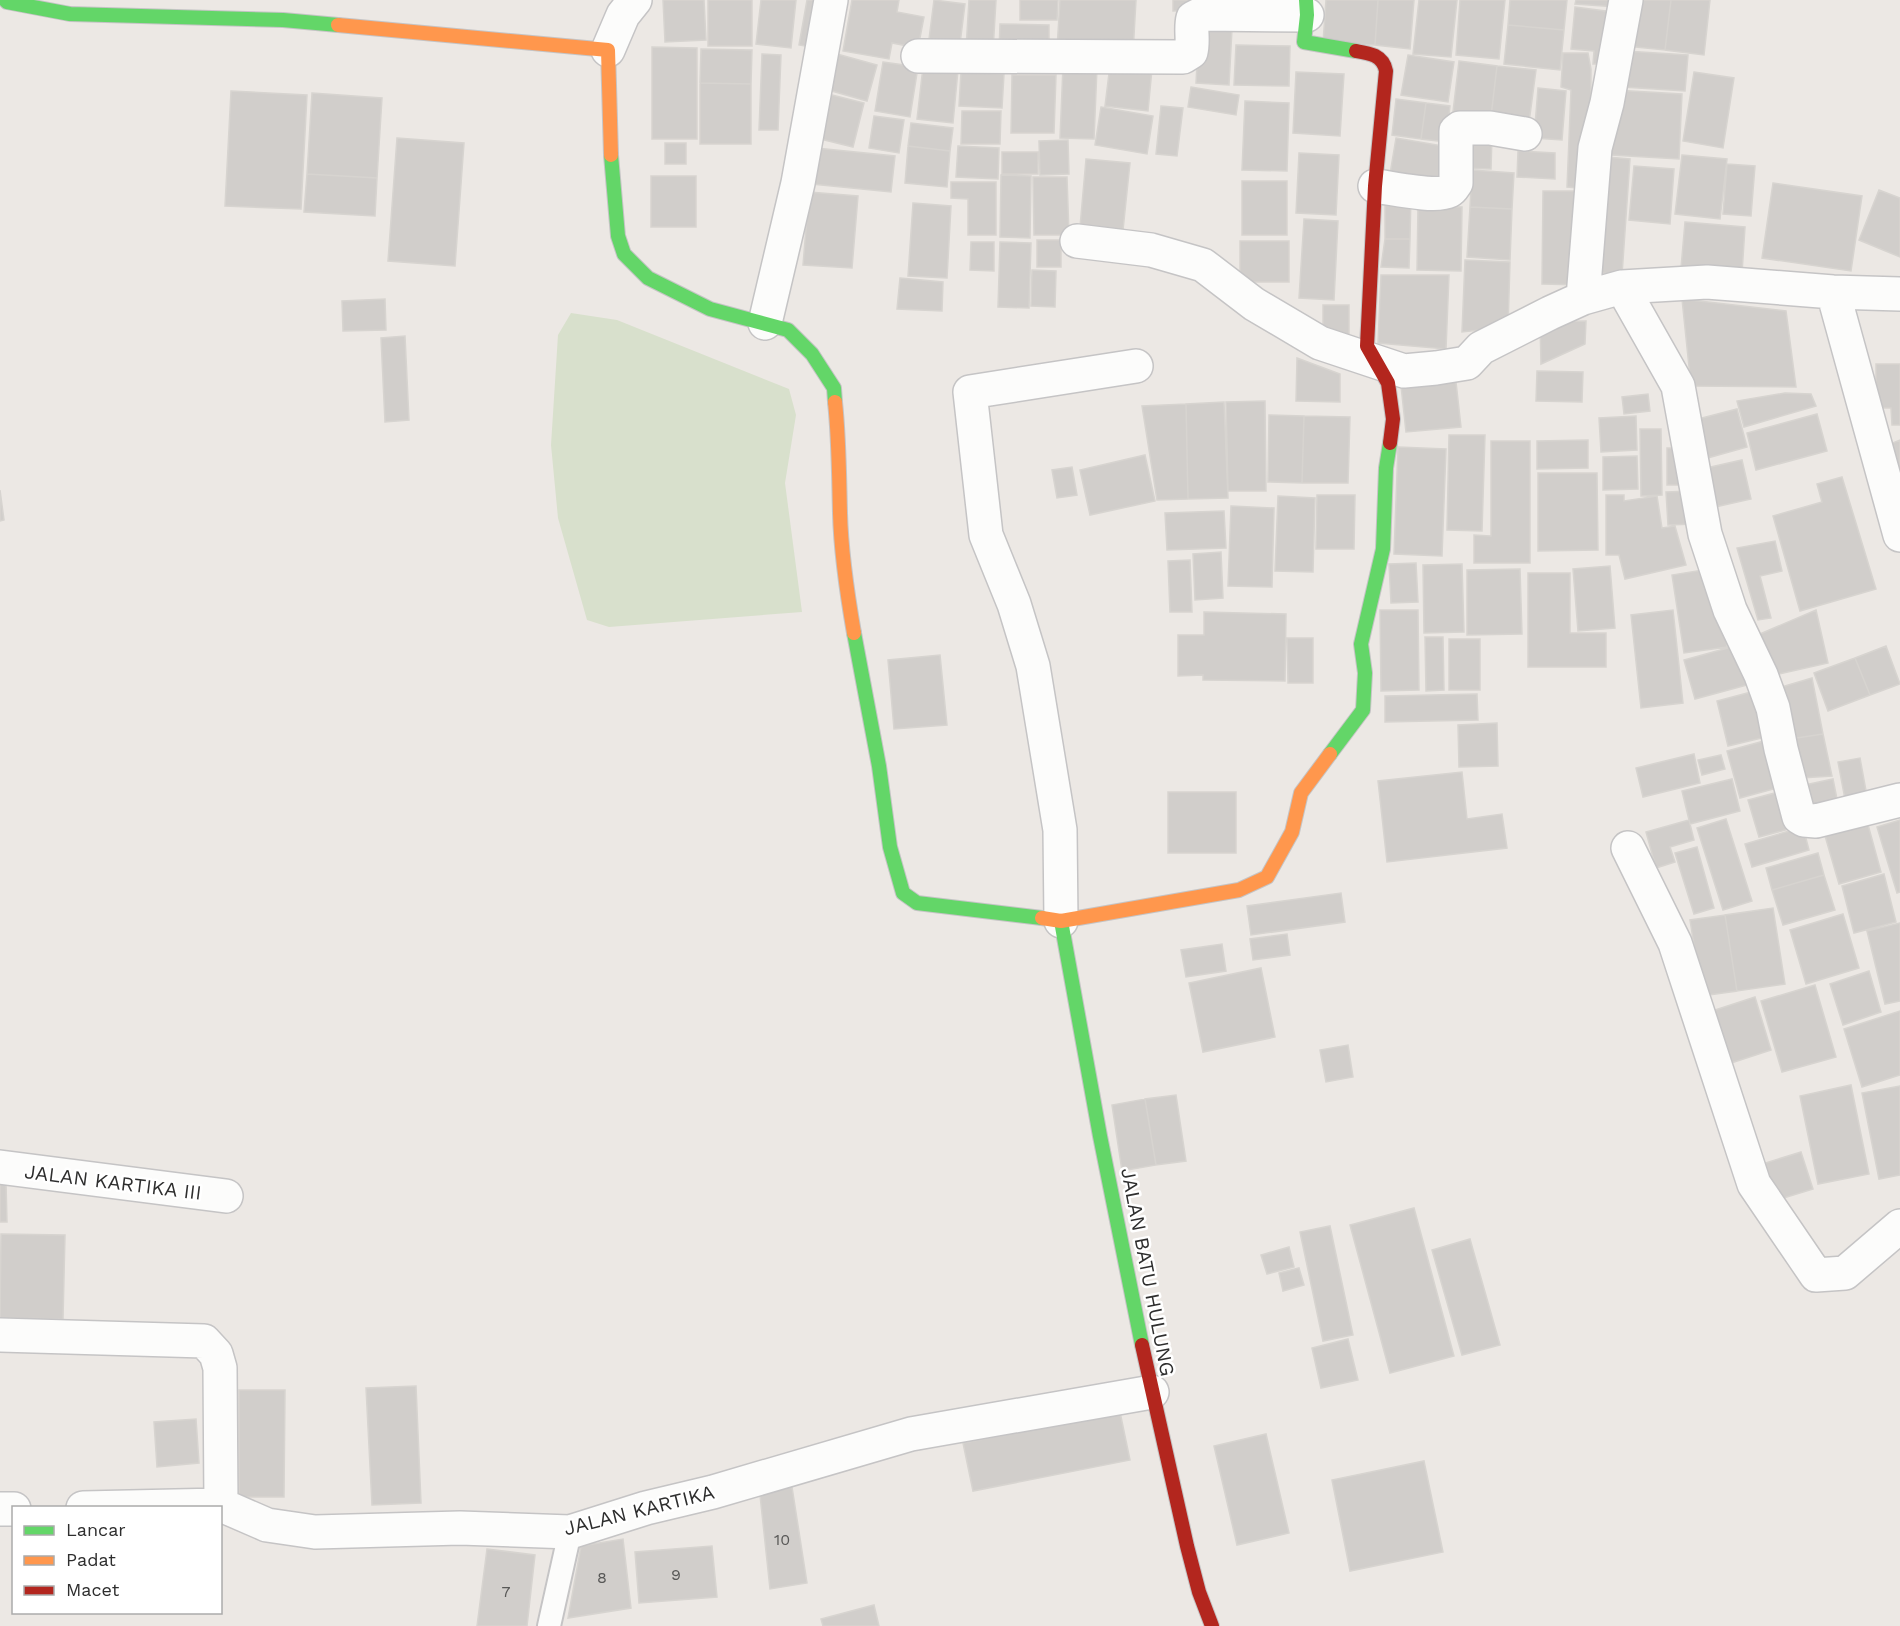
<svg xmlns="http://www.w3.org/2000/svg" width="1900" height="1626" viewBox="0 0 1900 1626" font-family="'Work Sans',sans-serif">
<rect width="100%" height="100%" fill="#ece8e4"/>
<path fill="#d8e0cc" d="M571,313L617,320L789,389L796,415L785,483L802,612L609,627L587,620L558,518L551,445L558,335Z"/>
<path fill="#d1cecb" stroke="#d7d4d0" stroke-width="1.5" d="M663,0H704L706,40L665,42Z
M708,0H752V46H708Z
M761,0H796L791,48L756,44Z
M807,0H824L816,48L799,45Z
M852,0H899L897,12L924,17L918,48L892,43L889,59L843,51Z
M934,0L965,4L959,52L928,47Z
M969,0H996L993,51L966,49Z
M1020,0H1058L1057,20H1020Z
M1060,0H1136L1133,53L1057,49Z
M1173,0H1234V9L1173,11Z
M1326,0H1378L1375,45L1323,43Z
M1378,0H1414L1410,49L1375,45Z
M1419,0H1457L1451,57L1413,54Z
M1460,0H1505L1499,59L1456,55Z
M1510,0H1567L1564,30L1508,25Z
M1576,0H1618L1617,7L1575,4Z
M1632,0H1671L1665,50L1626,46Z
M1671,0H1710L1704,55L1665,50Z
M1575,7L1613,12L1608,64H1593L1594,51L1571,49Z
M1000,24L1049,25V53L999,52Z
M1508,25L1564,30L1560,70L1504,64Z
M1199,27L1232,29L1229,85L1196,83Z
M1236,45L1290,46L1289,86L1234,85Z
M652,47L697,48V139H652Z
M701,49L752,50L751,84L700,83Z
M1625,51L1688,55L1685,91L1623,87Z
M1563,53H1588L1591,69L1590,189L1567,187L1571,90L1561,87Z
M762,54L781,55L778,130H759Z
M837,54L877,65L867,101L828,90Z
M1408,55L1454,62L1448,102L1401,95Z
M1459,61L1497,66L1490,125L1452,120Z
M883,62L918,67L910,117L875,111Z
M1110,65L1152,69L1148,111L1105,106Z
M1063,66L1097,68L1094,139L1060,138Z
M1497,66L1536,70L1528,130L1490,125Z
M923,67L958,70L953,123L917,119Z
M961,72L1004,74L1002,108L959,106Z
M1296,72L1344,74L1340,136L1293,133Z
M1694,72L1734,78L1723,148L1683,141Z
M1012,75H1056L1054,133H1011Z
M700,83L751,84V144H700Z
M1191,87L1239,95L1236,115L1188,107Z
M1538,88L1566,91L1562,140L1534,138Z
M1614,90L1682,94L1679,159L1611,155Z
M231,91L307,95L301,209L225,206Z
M312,93L382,98L377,178L307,174Z
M828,94L864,103L853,147L816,138Z
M1396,99L1426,103L1421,139L1392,135Z
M1245,101L1289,103L1287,171L1242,170Z
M1426,103L1450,106L1446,142L1421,139Z
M1161,106L1183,108L1177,156L1156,154Z
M1101,107L1153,116L1147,154L1095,145Z
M962,111H1001L1000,144H961Z
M874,116L904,120L899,153L869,148Z
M911,123L953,128L950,151L908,146Z
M1464,135L1492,136L1491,169L1462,168Z
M397,138L464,143L455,266L388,261Z
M1396,138L1455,148L1447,190L1389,180Z
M1068,140L1069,174L1040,175L1039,141Z
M665,143H686V164H665Z
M908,146L950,151L947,187L905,183Z
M958,146L999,148L998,179L956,177Z
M816,148L895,156L891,192L812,184Z
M1518,151L1555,153V179L1517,177Z
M1002,152H1038V174H1002Z
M1299,153L1339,155L1336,215L1296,213Z
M1682,155L1727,159L1720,219L1675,214Z
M1595,156L1630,159L1622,275L1587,272Z
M1086,159L1130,163L1123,230L1080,227Z
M1727,164L1755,166L1751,216L1723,214Z
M1634,166L1674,169L1670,224L1629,220Z
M1472,170L1514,173L1512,209L1470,207Z
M307,174L377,178L375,216L304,212Z
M1001,175L1031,176L1030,238L1000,237Z
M651,176H696V227H651Z
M1033,177H1067L1069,235H1034Z
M1242,181H1287V235H1242Z
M951,182H996V235H968V199L951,198Z
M1773,183L1862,196L1851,271L1762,258Z
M1879,190L1900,198V257L1859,240Z
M1543,191H1583L1582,285L1542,284Z
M809,192L858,196L852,268L803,265Z
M1385,194H1411L1410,239H1385Z
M913,203L951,206L947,278L908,276Z
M1418,206L1462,207L1461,271L1417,270Z
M1470,207L1512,209L1510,260L1467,257Z
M1304,219L1338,221L1334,300L1299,298Z
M1685,222L1745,227L1742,273L1681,268Z
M1385,239H1410L1409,268L1381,267Z
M1037,240H1061V267H1037Z
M1240,241H1289V282H1240Z
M971,242H994V271L970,270Z
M1000,242L1031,243L1029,308L998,307Z
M1465,260L1510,262L1508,327L1462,332Z
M1032,270L1056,271L1055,307L1031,306Z
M1381,275H1449L1446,349L1378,343Z
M900,278L943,282L942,311L897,309Z
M385,299L386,330L343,331L342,301Z
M1682,299L1786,311L1796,387L1691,386Z
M1323,305H1349V336H1323Z
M1586,321L1585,344L1541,364L1540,322Z
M405,336L409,420L385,422L381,338Z
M1297,358L1340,374V402L1296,401Z
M1876,364H1900V425H1892L1891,408H1876Z
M1537,371L1583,372L1582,402L1536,401Z
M1456,382L1461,427L1406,432L1401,386Z
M1785,393L1811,394L1816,406L1744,427L1737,401Z
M1648,394L1650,411L1624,414L1622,397Z
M1265,401L1266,491H1228L1226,402Z
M1224,402L1228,498L1188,499L1186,404Z
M1186,404L1188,499L1157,500L1142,406Z
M1737,409L1747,447L1704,459L1694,420Z
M1817,414L1827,451L1756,470L1747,433Z
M1269,415L1304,416L1302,483L1268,482Z
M1304,416L1350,417L1348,483H1302Z
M1636,416L1637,450L1601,452L1599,418Z
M1640,429H1661L1662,495L1641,496Z
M1449,435H1485L1482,531L1447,530Z
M1588,440V468L1537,469V441Z
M1900,440V504L1878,449Z
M1491,441H1530V563H1474V535L1491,536Z
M1398,447L1446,449L1442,556L1394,554Z
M1667,448H1684V485H1667Z
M1145,455L1155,501L1090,515L1080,470Z
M1637,456L1638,489L1603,490V457Z
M1742,460L1751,499L1706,509L1697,470Z
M1072,467L1077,495L1057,498L1052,470Z
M1538,473H1597L1598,550L1538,551Z
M1842,477L1876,589L1800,611L1773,516L1822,502L1817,484Z
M0,490L4,520L0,521Z
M1692,491L1694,524L1668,525L1666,492Z
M1317,495H1355L1354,549H1316Z
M1606,495H1624V501L1657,496L1662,528L1675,526L1686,565L1625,579L1619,555H1606Z
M1278,496L1315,498L1313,572L1275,571Z
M1231,506L1274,508L1272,587L1228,586Z
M1224,511L1226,548L1167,550L1165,513Z
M1775,541L1782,571L1760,576L1771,618L1758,620L1737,548Z
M1221,552L1223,598L1195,600L1193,554Z
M1190,560L1192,612H1170L1168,561Z
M1416,563L1418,602L1391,603L1389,564Z
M1462,564L1464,632L1424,633L1423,565Z
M1610,566L1615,628L1578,631L1573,569Z
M1715,568L1727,647L1684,653L1672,575Z
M1520,569L1522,634L1467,635V570Z
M1528,573H1570V633H1606V667H1528Z
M1380,610H1418L1419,690L1381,691Z
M1673,610L1683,703L1641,708L1631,615Z
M1816,610L1828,663L1770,676L1760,634Z
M1204,612L1286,614L1285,681L1203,680V675L1178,676V635H1204Z
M1425,637H1443L1444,690L1426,691Z
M1287,638H1313V683H1288Z
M1449,639H1480V690H1449Z
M1735,646L1747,685L1695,699L1684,660Z
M1886,646L1900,684L1870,695L1855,658Z
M940,655L947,725L894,729L888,660Z
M1855,658L1870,695L1828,711L1814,673Z
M1812,678L1823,734L1790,739L1778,688Z
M1755,691L1766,737L1728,746L1717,701Z
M1477,694L1478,720L1385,722V696Z
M1497,723L1498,766L1459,767L1458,725Z
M1823,734L1832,776L1801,778L1790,739Z
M1764,741L1777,788L1740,798L1727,751Z
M1694,754L1700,783L1643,797L1636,768Z
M1721,755L1725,769L1702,775L1698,760Z
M1860,758L1869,807L1847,810L1838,762Z
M1462,772L1467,819L1502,814L1507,848L1387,862L1378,781Z
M1732,779L1740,811L1690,824L1682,791Z
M1833,779L1839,809L1801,816L1795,787Z
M1790,789L1800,826L1759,837L1748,800Z
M1168,792H1236V853H1168Z
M1864,810L1881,872L1839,884L1821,822Z
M1726,819L1752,901L1723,910L1697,828Z
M1689,820L1694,840L1670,847L1675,862L1656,868L1646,832Z
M1900,820V892L1897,893L1877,827Z
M1803,827L1809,850L1752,867L1745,844Z
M1697,847L1714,908L1694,914L1675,853Z
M1818,853L1824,875L1772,890L1766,868Z
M1884,874L1896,922L1854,933L1842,886Z
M1824,875L1835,910L1783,925L1772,890Z
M1341,893L1345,922L1251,935L1247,906Z
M1773,908L1785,984L1737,991L1725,915Z
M1843,914L1859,968L1806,984L1790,930Z
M1725,915L1737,991L1702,996L1690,920Z
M1900,923V1001L1885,1004L1867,931Z
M1287,934L1290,955L1253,960L1250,939Z
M1222,944L1226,971L1186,977L1181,950Z
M1261,968L1275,1037L1203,1052L1189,983Z
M1869,971L1881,1012L1843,1025L1830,984Z
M1815,985L1836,1057L1782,1072L1761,1001Z
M1755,997L1771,1050L1725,1065L1709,1012Z
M1900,1011V1075L1862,1087L1844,1029Z
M1348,1045L1353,1077L1326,1082L1320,1050Z
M1851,1085L1869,1174L1818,1184L1800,1096Z
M1900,1086V1175L1879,1179L1862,1093Z
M1176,1095L1186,1161L1156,1165L1145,1099Z
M1145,1099L1156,1165L1122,1171L1112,1105Z
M1801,1152L1813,1189L1771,1202L1759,1165Z
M0,1183H6L7,1222H0Z
M1414,1208L1454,1356L1390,1373L1350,1225Z
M1330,1226L1353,1335L1323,1341L1300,1232Z
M1,1234L65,1235L63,1319L0,1318Z
M1470,1239L1500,1345L1462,1355L1432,1250Z
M1289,1247L1294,1267L1267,1274L1261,1255Z
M1299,1268L1304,1285L1283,1291L1279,1273Z
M1348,1339L1358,1380L1321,1388L1312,1348Z
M416,1386L421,1503L372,1505L366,1388Z
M239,1390H285L284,1497H239Z
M1120,1412L1130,1460L973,1491L963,1443Z
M196,1419L199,1463L157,1467L154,1422Z
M1266,1434L1289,1533L1237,1545L1214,1446Z
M1424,1461L1443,1552L1350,1571L1332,1480Z
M792,1487L807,1583L770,1589L760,1495Z
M623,1539L631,1608L568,1618L581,1546Z
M712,1546L717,1597L639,1603L635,1552Z
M487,1549L535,1555L527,1626H477Z
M874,1605L879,1626H823L821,1619Z"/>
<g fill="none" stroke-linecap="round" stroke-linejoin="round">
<g stroke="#c5c4c5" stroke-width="26">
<path id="lane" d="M549,1626L570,1532"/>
</g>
<g stroke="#c5c4c5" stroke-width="36">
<path id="street" d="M608,50L623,15L635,0
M918,56L1183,57L1191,52C1194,40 1190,29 1193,18L1201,14L1307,15
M1375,186C1392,188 1435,198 1449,191C1453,189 1453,187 1456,183V131L1460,128H1490L1525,134
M1077,241L1151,250L1203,265L1254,304L1320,343L1404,371L1436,368L1467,363L1481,348L1550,313L1583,298L1622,287L1707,282L1833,292L1900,294
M1622,287L1678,386L1705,534L1730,610L1761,675L1773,708L1781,749L1799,817L1804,820L1816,821L1900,800
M1833,292L1900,535
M1583,298L1595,148L1607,103L1626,0
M765,323L798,183L831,0
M1628,848L1675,943L1754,1184L1816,1275L1845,1273L1900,1226
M1061,921L1060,830L1033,666L1014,604L986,535L970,392L1136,366
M0,1167L226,1196
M0,1335L204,1341L216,1354L220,1368L221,1505
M83,1508L221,1505L267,1525L315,1532L460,1528L570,1532L646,1508L713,1492L911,1434L1152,1392
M0,1509H14"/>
</g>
<g stroke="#c5c4c5" stroke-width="16">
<path id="fast" d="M5,0L7,2L70,14L283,20L338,25
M1306,0L1307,15L1304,42L1356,51
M611,155L618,236L624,254L648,278L710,309L788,330L812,354L834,388L835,402
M854,633L879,766L890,847L903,893L917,903L1042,918
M1330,754L1363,710L1365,673L1361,644L1383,549L1386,468L1390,443
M1061,921L1100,1136L1142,1345"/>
</g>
<g stroke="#c5c4c5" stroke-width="16">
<path id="slow" d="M338,25L608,50L611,155
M835,402C839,439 839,476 840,513C841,553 847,593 854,633
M1042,918L1061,921L1239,890L1267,877L1292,832L1301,793L1330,754"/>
</g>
<g stroke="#c5c4c5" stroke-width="16">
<path id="jam" d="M1356,51C1369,53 1383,55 1386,71L1375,186L1367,346L1388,383L1393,419L1390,443
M1142,1345L1187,1546L1199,1592L1212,1626"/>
</g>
<use href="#lane" stroke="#fcfcfb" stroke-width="22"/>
<use href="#street" stroke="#fcfcfb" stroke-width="33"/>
<use href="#fast" stroke="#63d668" stroke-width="14"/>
<use href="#slow" stroke="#ff974d" stroke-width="14"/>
<use href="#jam" stroke="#b3261e" stroke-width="14"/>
</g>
<g text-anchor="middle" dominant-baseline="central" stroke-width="5" stroke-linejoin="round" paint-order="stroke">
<g font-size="16" fill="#585857">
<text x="782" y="1539">10</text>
<text x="676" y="1574">9</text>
<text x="602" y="1577">8</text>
<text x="506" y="1591">7</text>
</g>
<g font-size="20" fill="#2e2e2e" stroke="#fff">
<text transform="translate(113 1182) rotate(7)">JALAN KARTIKA III</text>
<text transform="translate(1148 1272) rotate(79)">JALAN BATU HULUNG</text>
<text transform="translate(639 1510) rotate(-14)">JALAN KARTIKA</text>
</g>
</g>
<rect x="12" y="1506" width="210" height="108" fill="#ffffff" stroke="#ababab" stroke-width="1.5"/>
<rect x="24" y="1526" width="30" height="9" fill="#63d668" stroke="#ababab" stroke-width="1.5"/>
<text x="66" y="1536" font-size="18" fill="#2e2e2e">Lancar</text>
<rect x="24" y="1556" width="30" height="9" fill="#ff974d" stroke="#ababab" stroke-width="1.5"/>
<text x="66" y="1566" font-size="18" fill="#2e2e2e">Padat</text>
<rect x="24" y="1586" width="30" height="9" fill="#b3261e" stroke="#ababab" stroke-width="1.5"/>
<text x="66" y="1596" font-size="18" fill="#2e2e2e">Macet</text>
</svg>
